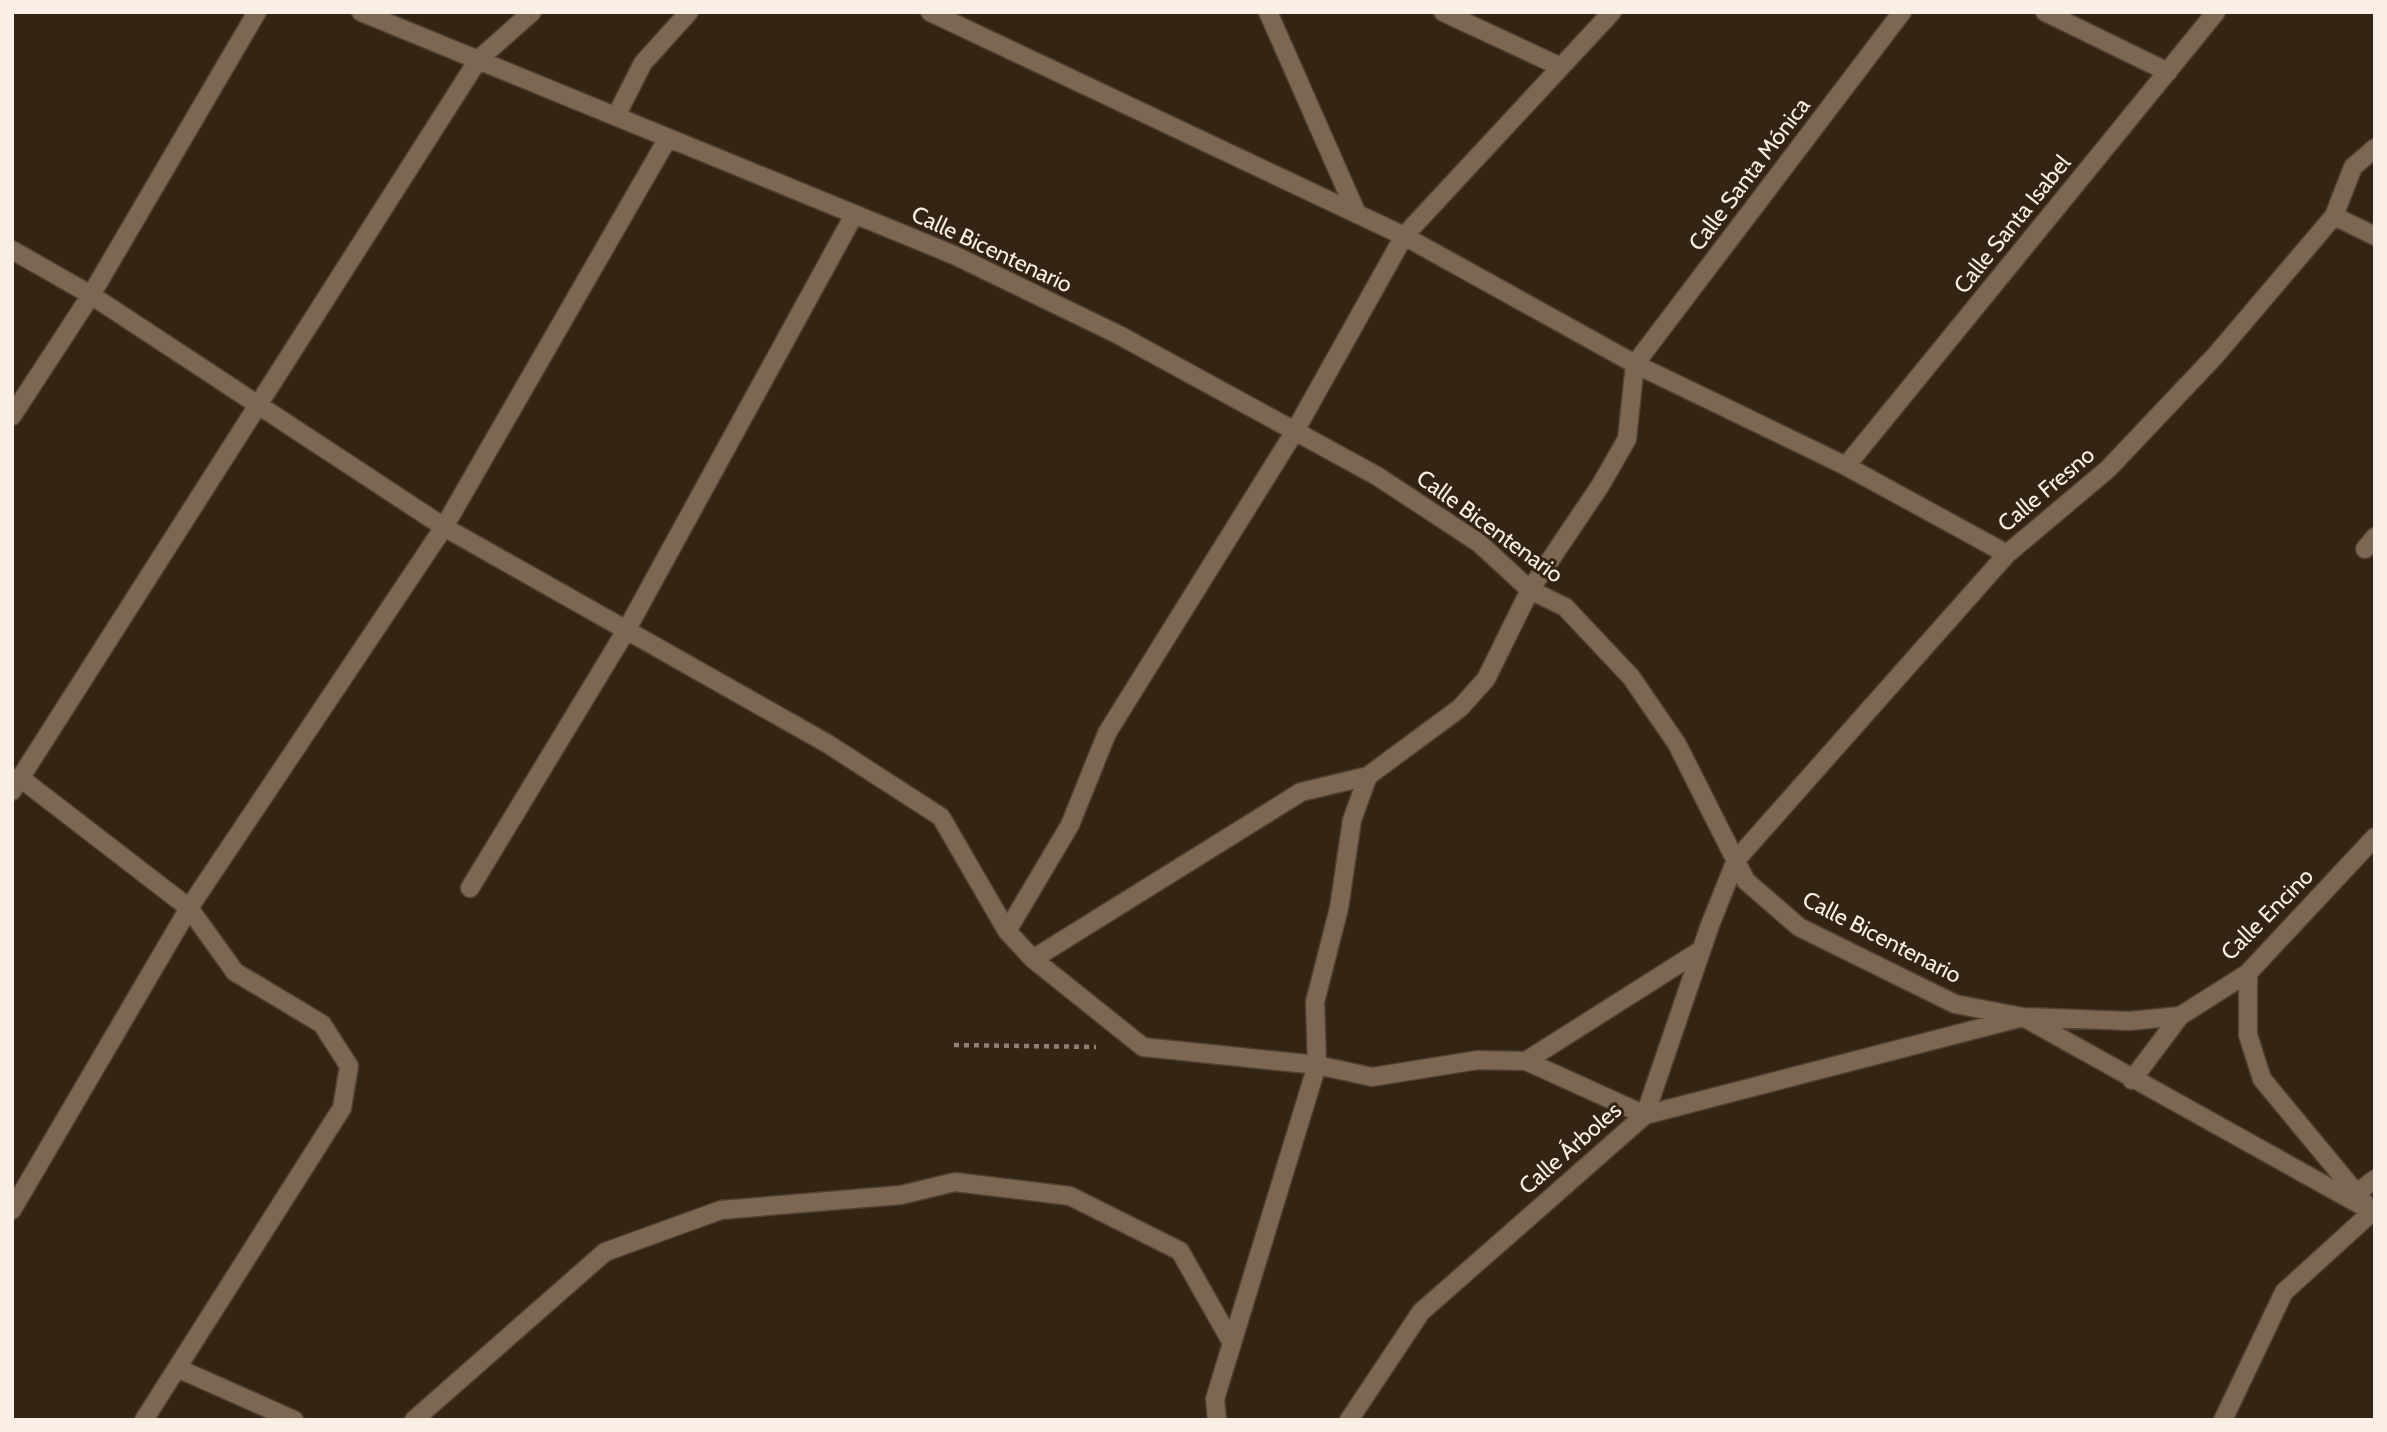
<svg xmlns="http://www.w3.org/2000/svg" width="2387" height="1432" viewBox="0 0 2387 1432" font-family="Cabin,sans-serif">
<rect width="100%" height="100%" fill="#332414"/>
<g fill="none" stroke-linecap="round" stroke-linejoin="round">
<g stroke="#4f4031" stroke-width="21">
<path id="minor" d="M361,12L954,255L1119,335L1377,476L1479,543L1530,590L1565,607L1631,677L1677,744L1746,881L1799,927L1955,1004L2023,1017L2375,1213
M930,12L1404,236L1635,364L1846,466L2007,554
M1268,12L1357,214
M1443,12L1561,67
M2045,12L2168,72
M616,116L643,63L689,12
M2334,216L2375,236
M12,250L91,295L444,527L828,744L941,817L1007,931L1033,959L1143,1047L1317,1065L1372,1077L1478,1060L1526,1061L1645,1115L2023,1017L2129,1021L2180,1016
M12,416L91,295L257,12
M1846,466L2216,12
M2365,549L2375,537
M19,777L189,908L235,972L322,1024L349,1066L342,1108L144,1420
M12,791L478,60L532,12
M470,888L627,629L854,215
M1007,931L1070,825L1107,733L1295,431L1404,236L1612,12
M1033,959L1301,792L1368,776
M1526,1061L1701,950
M2132,1080L2180,1016L2248,973L2375,837
M2357,1193L2375,1179
M12,1210L189,908L444,527L668,138
M177,1368L294,1420
M414,1420L605,1252L721,1210L901,1195L955,1182L1070,1196L1180,1251L1232,1343
M1217,1420L1215,1399L1317,1065L1315,1002L1339,908L1352,820L1368,776L1460,708L1486,679L1530,590L1600,486L1627,439L1635,364L1902,12
M1349,1420L1421,1312L1645,1115L1710,925L1736,860L2007,554L2108,469L2215,356L2334,216L2353,167L2375,148
M2223,1420L2284,1292L2372,1212L2262,1079L2248,1035V973"/>
</g>
<path stroke="#8d8072" stroke-width="4.5" stroke-dasharray="5 5" stroke-linecap="butt" d="M954,1045L1096,1047"/>
<use href="#minor" stroke="#7c6752" stroke-width="18"/>
</g>
<g text-anchor="middle" dominant-baseline="central" stroke-width="6" stroke-linejoin="round" paint-order="stroke">
<g font-size="23" fill="#f9efe4" stroke="#332414">
<text transform="translate(1749 174) rotate(-53)">Calle Santa Mónica</text>
<text transform="translate(2012 224) rotate(-51)">Calle Santa Isabel</text>
<text transform="translate(992 249) rotate(25)">Calle Bicentenario</text>
<text transform="translate(2046 489) rotate(-40)">Calle Fresno</text>
<text transform="translate(1490 526) rotate(36)">Calle Bicentenario</text>
<text transform="translate(2267 914) rotate(-45)">Calle Encino</text>
<text transform="translate(1882 937) rotate(27)">Calle Bicentenario</text>
<text transform="translate(1570 1148) rotate(-41)">Calle Árboles</text>
</g>
</g>
<rect width="2387" height="1432" fill="none" stroke="#f9efe4" stroke-width="28"/>
</svg>
